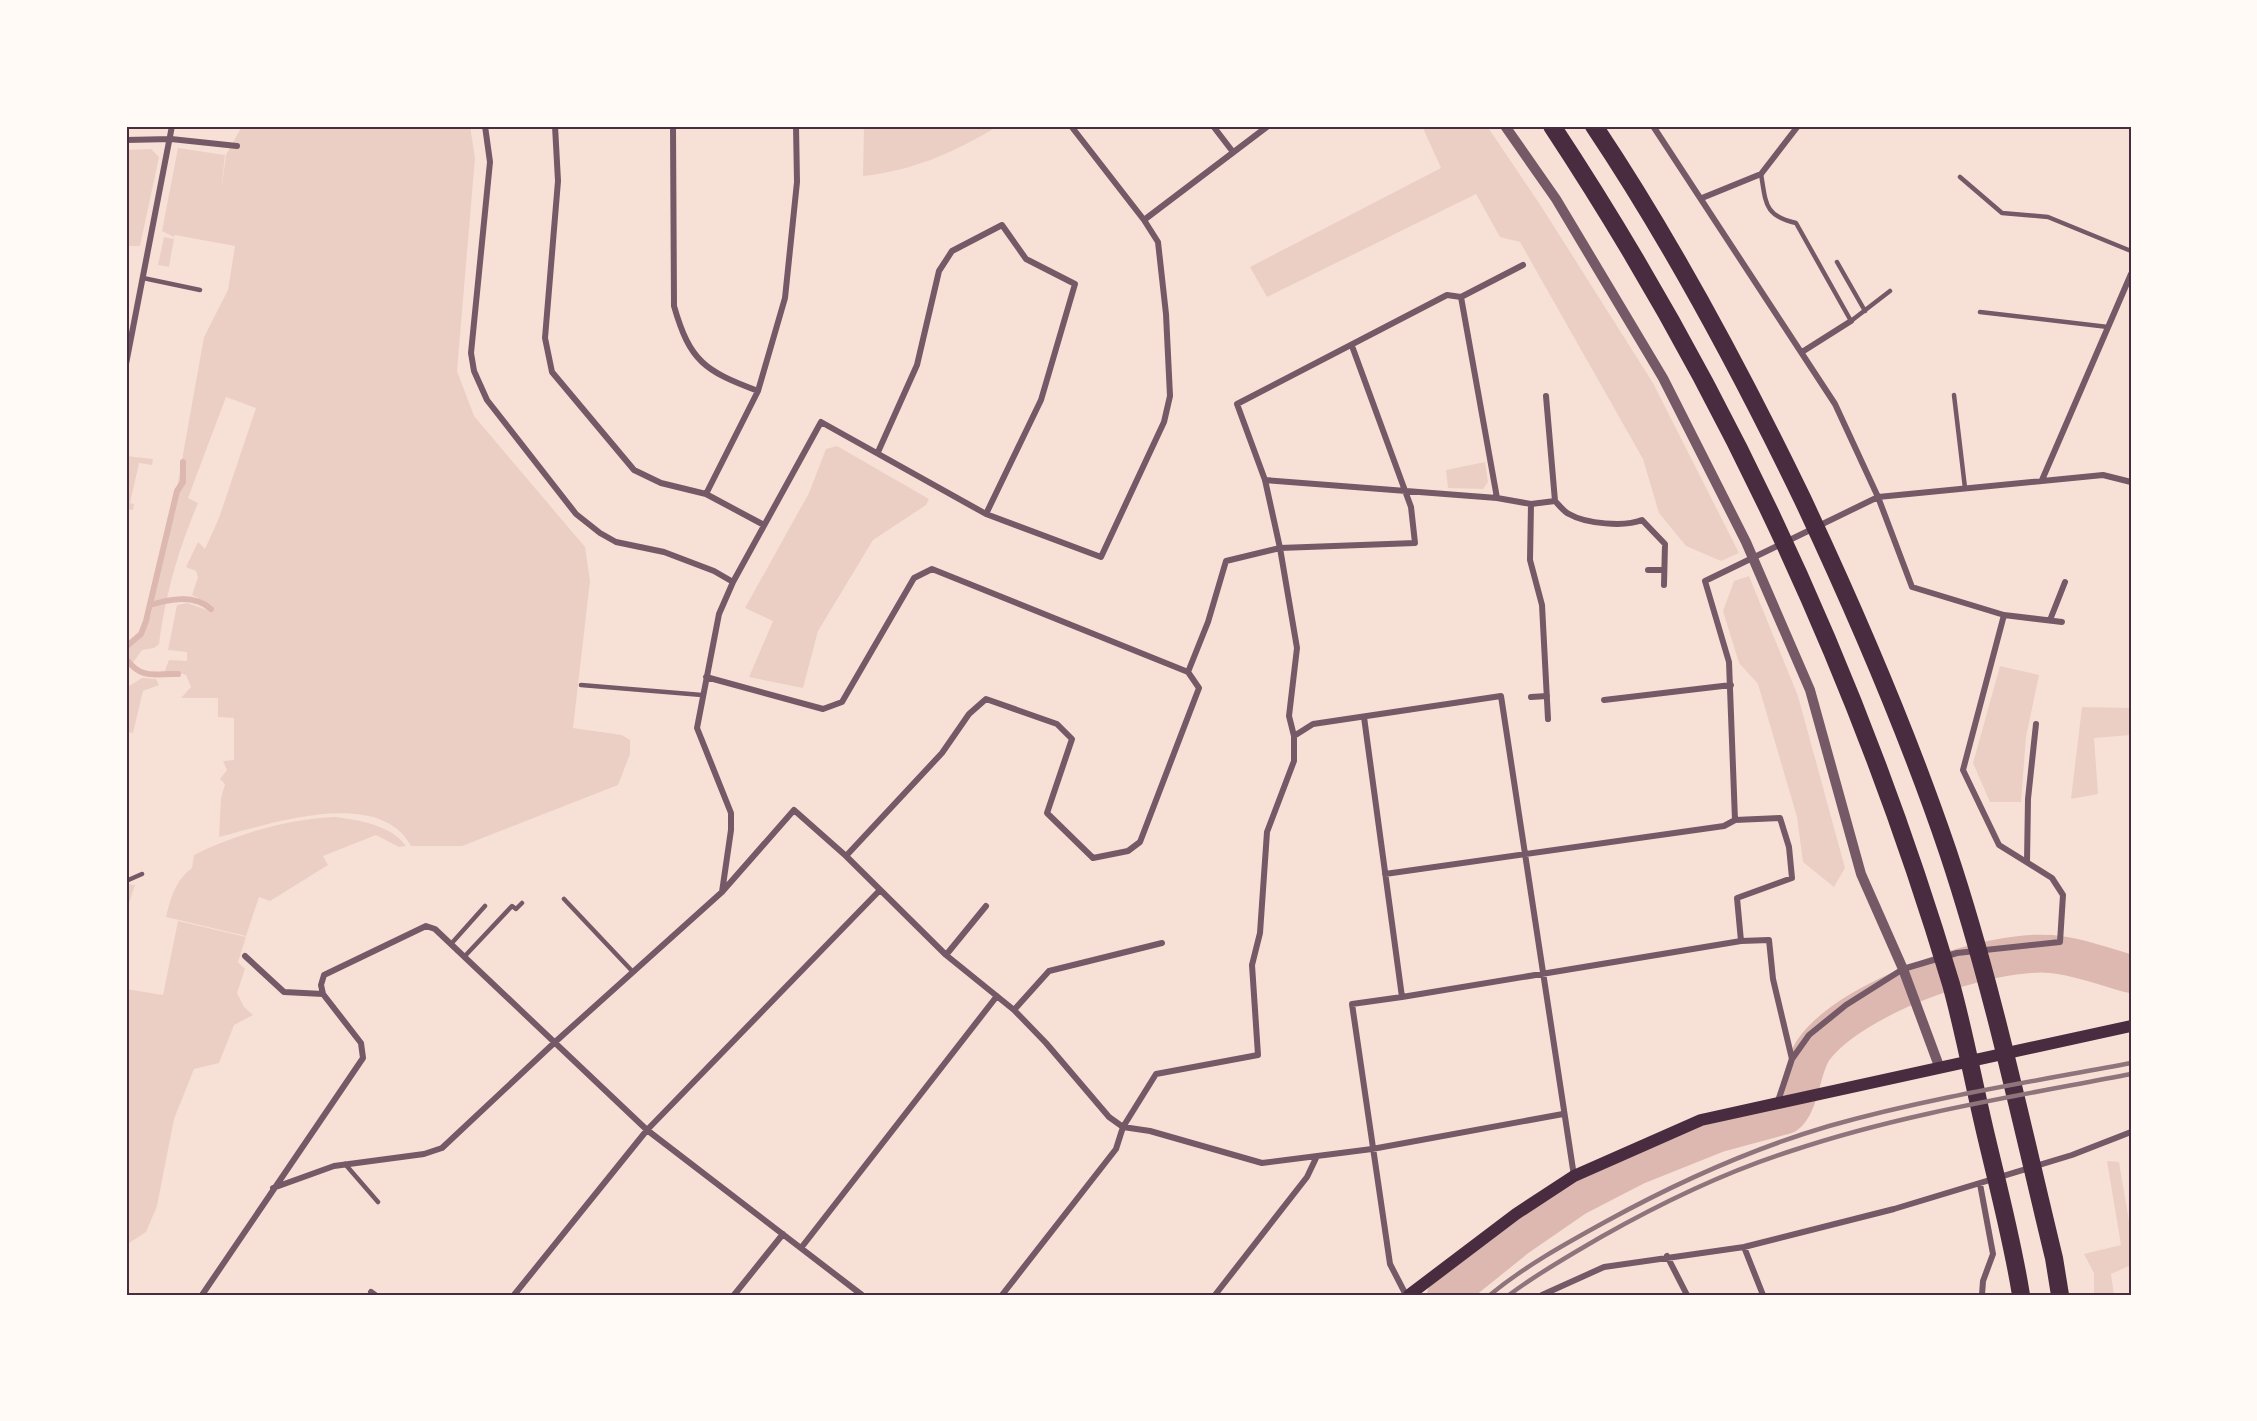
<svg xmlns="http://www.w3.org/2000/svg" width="2257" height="1421" viewBox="0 0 2257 1421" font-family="Quicksand,sans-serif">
<rect width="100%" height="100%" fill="#f7e1d7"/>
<path fill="#ebcfc5" d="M242,126H470L475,158L457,371L474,416L585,547L590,581L573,728L622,735L630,740V754L618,785L462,846H411C379,786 269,824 219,837L221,798L225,784L220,779L227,770L223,761L234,760V718L218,717V698H181L191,687L186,675L177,672L164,673L169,660L187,661V652L168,650L177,605L187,603L210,611L213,610V606L192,595L198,577L196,571L186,567L198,542L205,549L219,518L256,408L226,397L188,498L198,503C178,551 166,592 159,644L154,648L142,650L132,664L126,657V650C141,644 159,608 151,593L177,488L204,337L228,290L235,246L175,235L174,237L162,231L178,148L225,155L221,191L226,155Z
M864,126H998C956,152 912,171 863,176Z
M1422,126H1487L1541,206L1653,383L1739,553L1721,561L1686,546L1659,513L1643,459L1520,242L1500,237L1476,194L1267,297L1250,267L1441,168Z
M151,149L159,157L140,246H126V150Z
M164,237L174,239L169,267L158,265Z
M837,446L929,499L926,505L873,540L818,631L803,688L749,677L773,621L745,608L809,493L826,449Z
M126,456L153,459L152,465L139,463L130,503L134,504L133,510L126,509Z
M1485,462L1488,482L1483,489L1448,488L1446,470Z
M1749,576L1798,696L1845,868L1834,887L1803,862L1797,817L1758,684L1739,663L1723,611L1734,581Z
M2000,666L2039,675L2026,737L2021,802H1990L1973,763Z
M142,678L156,679L159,685L143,691L133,733L126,732V688Z
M2082,707L2131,708V735L2094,738L2098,794L2071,799Z
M335,817C359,820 391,825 406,846L399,847L376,835L323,856L328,865L270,901L259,897L246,936L166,917C171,897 175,881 192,868L194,855C236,834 288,819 335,817Z
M126,884L135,885L126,912Z
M178,921L246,937L238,962L245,969L237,993L244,1007L253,1015L234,1025L219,1063L194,1069L174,1119L157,1206L146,1232L126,1245V989L163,995Z
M2107,1161L2119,1162L2131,1233V1265L2111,1274L2114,1295H2094V1273L2084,1254L2121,1245Z"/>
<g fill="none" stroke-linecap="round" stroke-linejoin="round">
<path stroke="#dcb8b0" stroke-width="6" d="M150,605C170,599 194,594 211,609
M126,647L141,634L146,621L177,491L183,482V462
M126,659C143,681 156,673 178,674"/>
<path stroke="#dcb8b0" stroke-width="38" d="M1446,1295L1518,1237L1576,1197L1636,1166L1716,1134L1786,1115C1801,1103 1801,1067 1814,1049C1852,997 1988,949 2051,954C2077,956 2105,967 2131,974"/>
<path stroke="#755966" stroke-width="4.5" d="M1761,174C1766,203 1764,216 1796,223L1851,321L1890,291
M1960,177L2002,213L2048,217L2131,251
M1837,262L1865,311
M143,278L200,290
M1980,312L2108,327
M1954,395L1965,488
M581,685L702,695
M126,881L142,874
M564,899L633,972
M451,944L485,906
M464,957L512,906L516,909L522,903
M345,1164L378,1202"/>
<path stroke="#755966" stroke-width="6" d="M485,126L490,162L471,353L474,371L487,400L576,514L600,533L616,542L664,552L714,571L733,582L719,614L697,728L731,813V830L722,892
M555,126L558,181L545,338L552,372L634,470L661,483L706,494L764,525
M673,126L674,306C690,362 705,371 758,391
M1213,126L1233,152
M1653,126L1835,404L1878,497L1912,587L2004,615L1963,770L1999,845L2052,878L2063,895L2060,942L1957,953L1903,969L1846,1005L1809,1035L1792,1059L1778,1101
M126,140L171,139L237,146
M1702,198L1761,174L1798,126
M1144,220L1268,126
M1461,297L1523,265
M1802,352L1851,321
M126,364L172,126
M1546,396L1555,501
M878,452L917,365L939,271L952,251L1002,225L1026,259L1075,284L1041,400L986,514
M1265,480L1497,498L1531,504L1555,501C1559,505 1564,512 1569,514C1586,524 1625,527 1642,520L1665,544L1664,585
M2042,480L2131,274
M706,494L758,391L785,298L797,182L796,126
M1531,504L1530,560L1542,605L1548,719
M1648,570H1664
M733,582L821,422L986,514L1101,557L1164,422L1170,396L1166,314L1158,242L1144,220L1071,126
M2004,615L2062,622
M2050,620L2065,582
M1188,672L1208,622L1226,561L1280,548L1415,543L1411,507L1352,346
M706,677L823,709L842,702L914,578L932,569L1188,672L1199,688L1140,842L1128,851L1093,858L1047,813L1072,739L1057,724L986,699L969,714L942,753L846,856
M1531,697L1547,696
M1604,700L1731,685
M1364,717L1402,997L1352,1004L1390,1264L1406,1295
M1294,736L1289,716L1297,648L1280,548L1265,480L1237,404L1447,295L1461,297L1497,498
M2027,862L2028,799L2036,724
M1385,874L1724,826L1735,820
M946,955L986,906
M245,956L284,992L323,994
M1402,997L1741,941
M1014,1010L1049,971L1162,943
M1792,1059L1773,979L1769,940L1741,941L1737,898L1792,878L1789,847L1780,818L1735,820L1729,662L1705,581L1878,497L2103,475L2131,482
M1980,1184L1993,1254L1983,1281L1982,1295
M273,1188L334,1166L424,1154L442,1148L554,1043L722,892L794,810L846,856L946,955L1014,1010L1046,1043L1109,1117L1123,1127L1150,1131L1262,1163L1372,1149L1563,1114
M1744,1247L1763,1295
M801,1248L997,996
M1667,1256L1687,1295
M371,1292L375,1295
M202,1295L363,1058L361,1043L323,994L321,985L324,975L426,926L435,929L647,1130L862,1295
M514,1295L647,1130L880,890
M734,1295L783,1234
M1002,1295L1116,1149L1123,1127L1156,1074L1258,1055L1252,965L1260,933L1267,832L1294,761V736L1313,724L1501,696L1574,1176
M1215,1295L1307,1177L1317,1156
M1542,1295L1604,1267L1744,1247L1894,1209L2072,1155L2131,1132"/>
<path stroke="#755966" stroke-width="10" d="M1505,126L1556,199L1663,378L1746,542L1810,690L1861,874L1903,969L1939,1066"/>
<path stroke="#4a2c40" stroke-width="12" d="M1409,1295L1516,1214L1574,1176L1701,1120L2131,1026"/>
<path stroke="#4a2c40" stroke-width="18" d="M1552,126C1727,391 1860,680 1951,984C1964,1031 1973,1080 1984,1127C1997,1183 2012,1238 2021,1295
M1594,126C1673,244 1740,370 1802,498C1856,613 1907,731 1948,852C1992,984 2021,1122 2054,1258L2060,1295"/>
<path stroke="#8f747c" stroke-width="4.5" d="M1490,1295C1525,1266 1565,1244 1605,1222C1676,1183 1751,1149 1829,1126C1928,1098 2030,1082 2131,1063
M1509,1295C1538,1273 1570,1255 1601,1237C1661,1203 1725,1172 1791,1151C1901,1114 2017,1096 2131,1074"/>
</g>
<rect width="2257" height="1421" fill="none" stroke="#fffaf5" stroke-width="255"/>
<rect x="128" y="128" width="2002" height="1166" fill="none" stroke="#4a2c40" stroke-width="2"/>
</svg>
